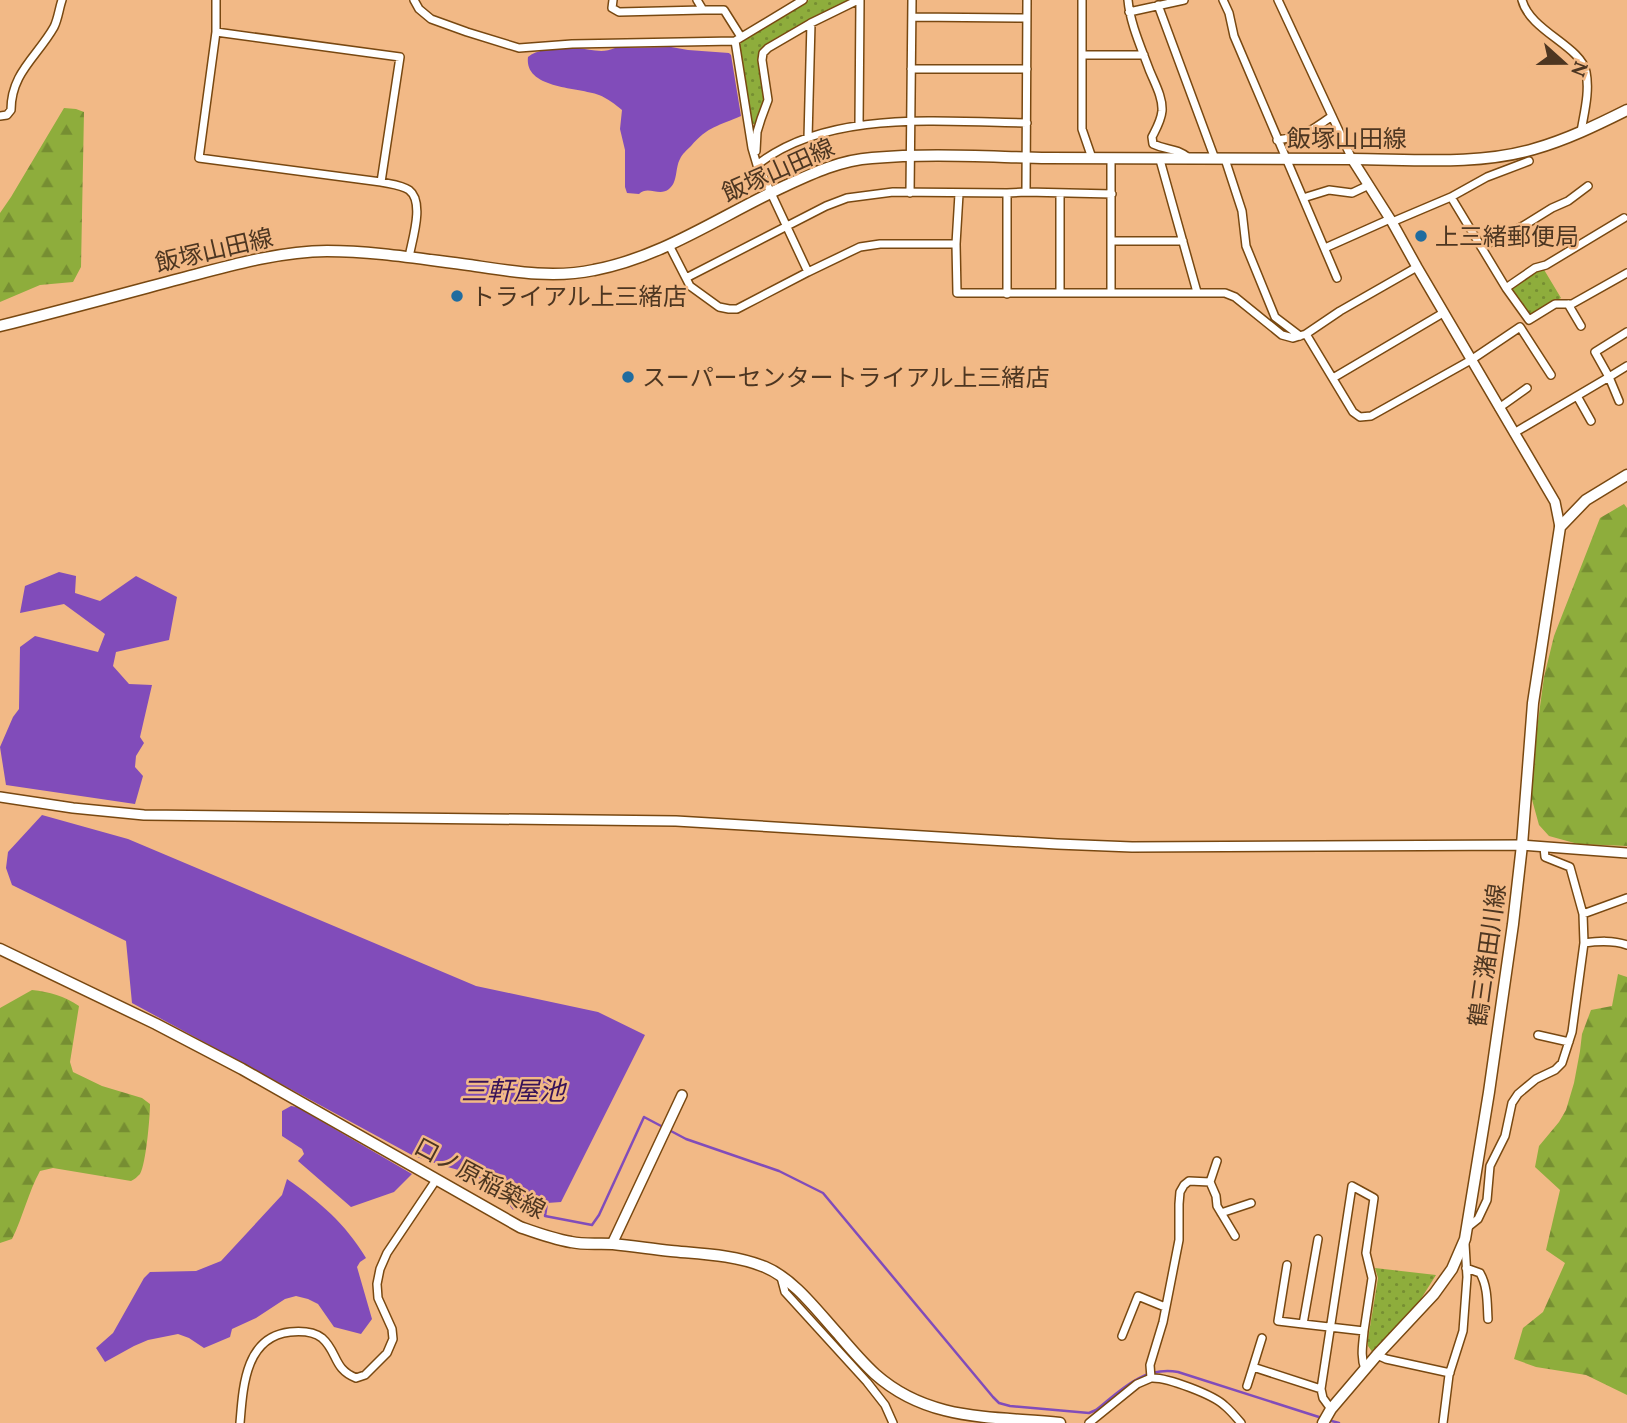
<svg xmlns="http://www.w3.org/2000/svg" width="1627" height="1423" viewBox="0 0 1627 1423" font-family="Lora,'Noto Sans JP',serif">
<defs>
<pattern id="forest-firs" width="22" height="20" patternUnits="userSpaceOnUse" patternTransform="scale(1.75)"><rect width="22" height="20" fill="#8ead3c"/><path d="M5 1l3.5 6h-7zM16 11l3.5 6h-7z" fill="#768e32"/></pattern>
<pattern id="park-dots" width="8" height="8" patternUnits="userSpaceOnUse" patternTransform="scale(1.75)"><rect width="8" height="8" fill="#8ead3c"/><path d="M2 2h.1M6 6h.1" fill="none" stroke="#768e32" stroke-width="1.8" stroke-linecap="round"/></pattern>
</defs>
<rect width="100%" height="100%" fill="#f2b986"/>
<path fill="url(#forest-firs)" d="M64,108L76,109L84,112L81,267L73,282L40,285L0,302V213L11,197Z
M1624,504L1627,508V846L1578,844L1549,836L1539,825L1531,796L1533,758L1544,677L1554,636L1600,518Z
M1618,974L1627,977V1395L1586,1375L1536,1367L1514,1359L1523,1328L1543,1312L1565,1263L1546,1250L1560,1190L1535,1167L1539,1146L1559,1122L1566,1110L1574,1083L1580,1051L1582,1034L1591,1010L1612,1006Z
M32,990C50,992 64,996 79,1006L70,1062L73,1072L102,1086L142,1098L150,1104C150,1117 146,1164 140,1174C137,1177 135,1179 131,1181L53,1168L40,1171C28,1193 23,1217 12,1239L0,1243V1008Z"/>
<path fill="url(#park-dots)" d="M809,0H851L761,50L759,57L766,99L757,118V124H752L739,47L742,40Z
M1543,268L1561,298L1529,318L1510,288Z
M1375,1268L1436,1275L1419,1302L1373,1353L1368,1346V1339L1378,1278Z"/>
<path fill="#814cba" d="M671,47L688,50L729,53L731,55L741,116C719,126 708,126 691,146C687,150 682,154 680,159C675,168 678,182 669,189C659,197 648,185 639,194L627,193L625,187V150L620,129L622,110C616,105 607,98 599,95C578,87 524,89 528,57C538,48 563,47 577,48C590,49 602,54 615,48Z
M59,572L76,576L75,593L100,601L136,576L177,597L169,640L116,652L113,666L129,684L152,685L140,737L144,743L136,756L135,767L143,776L135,804L6,785L0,747L13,717L19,709L20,647L35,636L98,652L105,634L64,604L20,613L25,586Z
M42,815L128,839L476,986L598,1012L645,1035L561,1202L547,1203L520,1200L513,1210C507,1202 500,1191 492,1185C467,1169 436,1166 410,1154L132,1003L126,941L12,885L6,868L8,852Z
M291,1106L297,1107L412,1174L394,1192L351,1207L298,1161L304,1154L302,1149L282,1136V1111Z
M287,1179C320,1202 345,1223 366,1258L360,1262L357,1267L372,1319L361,1334L334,1327L318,1304L308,1299L296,1296L285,1299L256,1318L232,1329L230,1337L204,1348L189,1338L178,1334L148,1340L134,1346L105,1362L96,1348L113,1333L144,1278L150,1272L196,1271L221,1261L282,1195Z"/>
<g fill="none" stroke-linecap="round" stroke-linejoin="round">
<path stroke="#814cba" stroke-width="2.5" d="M669,1130L686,1139L779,1171L823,1193L993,1397L999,1403L1010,1406L1089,1413L1096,1410C1121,1390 1143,1366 1178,1372L1322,1418
M547,1203L545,1216L592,1225L599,1215L644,1117L663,1127
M1328,1420L1339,1423"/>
<g stroke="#784811" stroke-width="10">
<path id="minor" d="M216,0V32L199,158L381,182C390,184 402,185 409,190C425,202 412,240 409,257
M414,0L419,9L431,19L467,32L519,48L572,44L735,41L803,0
M613,0L612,8L619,12L703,10
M697,0L703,10H724L741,37
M1082,0V129L1092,158
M1128,0C1130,23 1141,47 1149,69C1154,82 1163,97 1162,111C1161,121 1156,129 1152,137L1153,144C1168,151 1175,147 1189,158
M1223,0L1229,13L1234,36L1337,278
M1278,0L1352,159
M1522,0C1530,31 1581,46 1586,72C1590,92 1584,113 1581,132
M1158,5L1215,159
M1129,12L1184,0
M912,17L1026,18
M216,32L400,57L381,182
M735,41L752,148L757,165C827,109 942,122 1027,123
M1082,55H1144
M911,69H1027
M0,116L7,115L11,110C11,73 37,57 54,27C58,19 59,9 62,0
M859,125L860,0
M808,138L811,23
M1277,140C1303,137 1311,131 1332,116
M756,151L757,132L761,119L768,100L762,60L763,53L768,48L811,23L858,0
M1225,159L1242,211L1246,246L1275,317L1300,336
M1160,160L1197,292
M757,163L808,272
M1026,192L1112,194
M910,193L912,0
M1451,197L1487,177L1529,161
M1303,198L1329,190L1352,193L1369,185
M1392,222L1451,197L1506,288L1529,320L1555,304H1572L1627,273
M1111,241H1183
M956,244L959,194
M669,245L690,286L719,307L729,309H737L808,272L860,247L880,244H956L957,293H1225L1235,297L1282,335L1293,338L1306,334L1340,311L1417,267
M1481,247L1523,226L1552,208L1568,201L1588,186
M1325,248L1390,219
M686,278L826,206L847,198L893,192L1007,193
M1506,288L1535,268L1546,265L1624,218
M1060,293V193
M1111,293V158
M1007,294V193L1026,192L1027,0
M1568,304L1581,326
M1306,334L1353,412L1360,417L1371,416L1471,360L1520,327L1551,375
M1333,378L1443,313
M1577,396L1591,421
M1619,401L1609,377L1627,366
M1499,408L1527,388
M1514,433L1609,377L1595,352L1627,332
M1583,914L1627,898
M1584,943C1599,941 1613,940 1627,945
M1538,1035L1569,1042
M1210,1182L1217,1161
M1221,1213L1251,1203
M1468,1227L1478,1219L1487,1200L1490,1166L1505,1136L1512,1103L1518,1094L1536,1079L1555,1070L1562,1063L1572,1032L1584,943L1583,914L1570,867L1545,857L1544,847
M1318,1239L1303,1324L1364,1331L1372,1278L1366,1253L1374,1198L1352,1186L1321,1389L1323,1398L1331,1409
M1287,1265L1278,1321L1303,1324
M1466,1268L1480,1273C1488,1287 1487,1303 1488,1319
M781,1277L785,1292L867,1382L885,1405L893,1423
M1364,1331C1363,1344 1360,1356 1365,1369
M1122,1336L1138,1296L1165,1307
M1262,1338L1253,1367L1321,1389
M1377,1355L1386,1359L1450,1373
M1151,1378C1167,1377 1214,1395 1225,1406C1231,1411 1236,1417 1241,1423
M1247,1386L1253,1367
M240,1423C243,1387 245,1337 290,1332C300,1331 313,1331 322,1338C338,1352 333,1369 356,1378L365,1375L387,1353L393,1339L392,1329L378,1298L377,1284L380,1269L387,1253L436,1180
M1089,1423L1137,1384L1151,1378L1150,1365L1163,1322L1179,1240V1204L1180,1192L1184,1185L1189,1181L1210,1182L1216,1196L1217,1206L1235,1236
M1443,1423L1449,1375L1463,1331L1467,1277L1465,1244"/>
</g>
<g stroke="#784811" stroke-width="12">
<path id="tertiary" d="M1352,159L1392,222L1417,267L1555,502L1560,527
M0,797L73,808L144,815L676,821L1057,844L1132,847L1522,845L1627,853
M612,1244L682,1095"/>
</g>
<g stroke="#784811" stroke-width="13">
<path id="secondary" d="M0,326C60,311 119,295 179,279C225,267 279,251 327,251C374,251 421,259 469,265C510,271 552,279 594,270C663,257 722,215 785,186C813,173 841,160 872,158C931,153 990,157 1048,158C1149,159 1250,159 1351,159C1409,159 1477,166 1534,149C1566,140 1597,125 1627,110
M0,949L156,1024L242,1069L520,1227C537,1233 553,1239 571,1242C585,1245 599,1243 613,1244C633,1246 652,1249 671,1251C703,1254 735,1255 765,1267C794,1279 818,1312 839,1335C850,1348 862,1362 875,1374C929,1422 992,1416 1060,1423
M1323,1423L1331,1409L1377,1355L1434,1294L1452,1269L1465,1239L1489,1092L1513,924L1522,845L1533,703L1560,527L1586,500L1627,475"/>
</g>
<use href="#minor" stroke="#fff" stroke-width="7"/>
<use href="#tertiary" stroke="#fff" stroke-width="9"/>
<use href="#secondary" stroke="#fff" stroke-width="10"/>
</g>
<g fill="#206c9f" stroke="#f2b986" stroke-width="2.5">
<circle cx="1421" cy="236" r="7"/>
<circle cx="457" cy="296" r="7"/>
<circle cx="628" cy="377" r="7"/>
</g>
<g text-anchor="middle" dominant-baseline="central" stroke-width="5" stroke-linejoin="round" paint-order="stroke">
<g font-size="24" fill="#4d3621" stroke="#f2b986">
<text x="1347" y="138">飯塚山田線</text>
<text transform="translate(778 170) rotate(-24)">飯塚山田線</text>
<text transform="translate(214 250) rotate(-13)">飯塚山田線</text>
<text transform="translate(1487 955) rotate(-82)">鶴三潴田川線</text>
<text transform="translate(480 1178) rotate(28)">口ノ原稲築線</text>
</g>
<g font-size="24" fill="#4d3621" stroke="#f2b986" text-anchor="start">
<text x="1435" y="236">上三緒郵便局</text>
<text x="471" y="296">トライアル上三緒店</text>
<text x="642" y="377">スーパーセンタートライアル上三緒店</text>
</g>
<g font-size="26" font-style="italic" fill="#371258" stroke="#f2b986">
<text x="513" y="1090">三軒屋池</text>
</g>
</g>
<g transform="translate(1564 63) rotate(111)" stroke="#f2b986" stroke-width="5" paint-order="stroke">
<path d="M0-5L12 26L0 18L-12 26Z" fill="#4d3621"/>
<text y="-10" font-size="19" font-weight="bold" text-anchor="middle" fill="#4d3621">N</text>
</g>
</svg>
